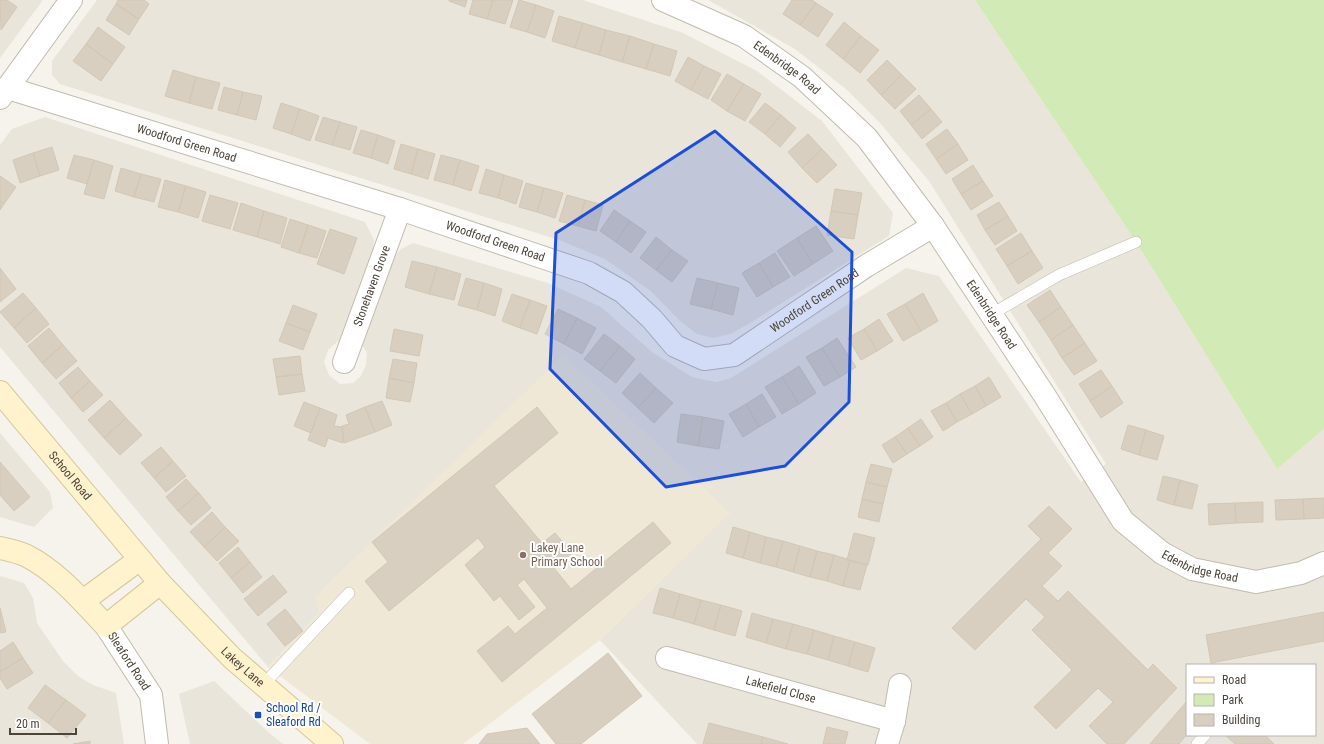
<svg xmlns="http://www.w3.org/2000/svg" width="1324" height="744" viewBox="0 0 1324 744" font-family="'Roboto Condensed',sans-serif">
<rect width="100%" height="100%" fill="#f6f3ec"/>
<path fill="#eae5da" d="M0,0H43L0,58Z
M97,0H583L683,33L757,71L822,121L893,213L889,236L747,325L730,334L714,338L697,334L679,320L652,292L605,259L559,240L60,84L52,75V61Z
M708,0H975L1136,242L1277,469L1324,429V744H1274L1265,735H1315V665H1187V701L1150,744H697L600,640L730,512L319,613L268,667L0,347V145L12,129L45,117L365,222L374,240L373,252L346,334L328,350L324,362L329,375L340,384L353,383L361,376L366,365L367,353L360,341L390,261L401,249L413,243L548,283L601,307L652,352L692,377L716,382L731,378L906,268L939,276L1081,482L1106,464L929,181L879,122L846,89L795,49Z
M0,433L50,492L53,508L34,527L0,517Z
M0,576L24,583L33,598L37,623L63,661L78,676L93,685L116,693L124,744H0Z
M214,681L267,731L283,744H190L179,694Z"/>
<path fill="#e6e2dd" d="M1187,701V735H1265L1274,744H1150Z"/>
<path fill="#efe8d6" d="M563,355L730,513L600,640L463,744H370L268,667L319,613L315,597Z"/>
<path fill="#d2eab5" d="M975,0H1324V429L1277,469L1136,242Z"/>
<path fill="#d8cfc1" stroke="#d3c7b4" d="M0,0H7L17,7L1,30Z
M118,0H144L149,4L139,19L116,4Z
M449,0H467L465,7L449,1Z
M473,0H493L487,19L469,14Z
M493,0H513L505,24L487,19Z
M519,0L536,5L527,32L510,27Z
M792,0H812L816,3L800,25L783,14Z
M816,3L833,14L818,37L800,25Z
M116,4L139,19L129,35L106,20Z
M536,5L554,11L545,38L527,32Z
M559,16L583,23L575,48L552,41Z
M844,22L861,36L843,59L826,45Z
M583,23L606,30L599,55L575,48Z
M98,27L125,47L113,64L86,44Z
M606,30L630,36L622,62L599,55Z
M630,36L654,44L646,69L622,62Z
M861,36L879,50L860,73L843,59Z
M86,44L113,64L101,81L73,61Z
M654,44L677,51L670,76L646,69Z
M688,57L704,66L691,90L675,81Z
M887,60L902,75L881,95L867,80Z
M704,66L721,74L708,99L691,90Z
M173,70L196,77L189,103L165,96Z
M727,74L744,84L727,111L711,100Z
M902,75L916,89L895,109L881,95Z
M196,77L220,83L212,109L189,103Z
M744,84L761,94L745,121L727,111Z
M224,87L243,92L237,115L218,110Z
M243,92L262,96L256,120L237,115Z
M919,95L931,109L911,125L900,111Z
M281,103L300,109L291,134L273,128Z
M765,103L781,115L765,134L749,122Z
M300,109L319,116L310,141L291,134Z
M931,109L942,122L922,139L911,125Z
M781,115L796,128L780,147L765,134Z
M323,117L340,122L332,145L315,140Z
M340,122L357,127L350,150L332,145Z
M947,129L958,144L936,159L926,144Z
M361,130L378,135L371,158L353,153Z
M808,134L822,149L802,168L788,152Z
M378,135L395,141L388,164L371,158Z
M401,144L418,149L411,174L394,169Z
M958,144L968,160L946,174L936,159Z
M52,147L59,170L40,176L33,153Z
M418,149L435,154L428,179L411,174Z
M822,149L837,165L817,183L802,168Z
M33,153L40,176L20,183L13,160Z
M74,155L94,160L87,184L67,178Z
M441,155L460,160L453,185L434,180Z
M94,160L113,166L104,199L84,194Z
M460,160L479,166L471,191L453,185Z
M973,165L983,181L961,194L952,179Z
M121,168L141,174L134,197L115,191Z
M486,169L504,175L498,198L479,193Z
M141,174L161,179L154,202L134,197Z
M504,175L523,181L516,204L498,198Z
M0,176L16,187L4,204L0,201Z
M165,180L186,186L178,212L158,207Z
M983,181L993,196L971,210L961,194Z
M526,183L544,188L537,212L519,207Z
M186,186L206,192L198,218L178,212Z
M544,188L563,193L555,218L537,212Z
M835,189L862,193L858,215L831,211Z
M210,195L238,203L230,229L202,221Z
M567,195L585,200L578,226L559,221Z
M585,200L603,205L596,231L578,226Z
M0,201L4,204L0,210Z
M999,202L1008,216L985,230L977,215Z
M241,203L264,211L257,237L233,230Z
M614,210L630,221L616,242L600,231Z
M264,211L287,218L280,244L257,237Z
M831,211L858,215L854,239L827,235Z
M1008,216L1017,231L995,245L985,230Z
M290,219L308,225L299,253L281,247Z
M630,221L646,232L631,253L616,242Z
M308,225L326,231L317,258L299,253Z
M816,226L833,251L813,264L797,238Z
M330,229L357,238L344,274L317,264Z
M1021,233L1032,251L1007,266L996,249Z
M656,237L672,250L656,270L640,258Z
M797,238L813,264L794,276L777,251Z
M672,250L688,261L672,282L656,270Z
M1032,251L1043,268L1018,284L1007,266Z
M775,253L790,277L773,287L759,263Z
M412,261L437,267L429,294L405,287Z
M759,263L773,287L757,297L742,273Z
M437,267L461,274L454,300L429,294Z
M0,268L16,289L0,302Z
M466,278L484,283L477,310L458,305Z
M697,278L718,283L711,309L690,304Z
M484,283L502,289L495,316L477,310Z
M718,283L739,288L733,315L711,309Z
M1050,290L1061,307L1039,322L1027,305Z
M23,293L36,308L14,328L0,312Z
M923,293L938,321L921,331L905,304Z
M512,294L530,300L520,328L502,321Z
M530,300L547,306L537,334L520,328Z
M905,304L921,331L903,341L887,314Z
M293,305L317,314L310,332L286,323Z
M1061,307L1073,325L1051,340L1039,322Z
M36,308L49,324L27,343L14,328Z
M558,309L577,318L564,344L545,334Z
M577,318L596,328L582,354L564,344Z
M879,319L893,341L877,351L864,329Z
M286,323L310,332L303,350L279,341Z
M1073,325L1085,343L1062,358L1051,340Z
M49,328L63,345L42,363L28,346Z
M394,329L423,335L419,356L390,351Z
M864,329L877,351L861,360L848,338Z
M604,334L620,346L600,371L584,359Z
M837,338L856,367L840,377L822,348Z
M1085,343L1097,361L1074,375L1062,358Z
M63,345L77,361L56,379L42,363Z
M620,346L635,359L616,383L600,371Z
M822,348L840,377L824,386L806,357Z
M300,356L302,374L276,377L273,359Z
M393,359L417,363L414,383L389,378Z
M799,366L816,393L799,404L782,377Z
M78,367L90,381L71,398L59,383Z
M1101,370L1112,386L1090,401L1079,384Z
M640,373L656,388L638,408L622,393Z
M302,374L305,391L279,395L276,377Z
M782,377L799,404L782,414L765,387Z
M989,377L1001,397L986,406L975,386Z
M389,378L414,383L410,402L386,398Z
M90,381L103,395L83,412L71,398Z
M975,386L986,406L972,414L960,394Z
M1112,386L1123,403L1101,418L1090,401Z
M656,388L673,403L654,423L638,408Z
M762,394L776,417L759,427L746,404Z
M960,394L972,414L957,422L946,403Z
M110,400L126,418L104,438L88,420Z
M382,401L392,425L375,432L365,407Z
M304,402L320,408L311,433L294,426Z
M946,403L957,422L943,431L931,411Z
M746,404L759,427L743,437L729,414Z
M365,407L375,432L344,443L342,426L349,424L346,415Z
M537,407L558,433L494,486L542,543L555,533L572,553L554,568L571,589L653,522L671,543L502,682L477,651L508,626L515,634L547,608L524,579L517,585L535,607L519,620L500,596L494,601L465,565L485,547L478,538L389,611L365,581L388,562L372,542Z
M320,408L337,415L334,426L342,427L343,443L328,438L325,447L308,440Z
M681,414L703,417L698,446L677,442Z
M703,417L724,421L719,449L698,446Z
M126,418L142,435L120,455L104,438Z
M921,419L933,437L920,446L908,428Z
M1128,425L1146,430L1139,455L1121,449Z
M908,428L920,446L907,454L895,437Z
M1146,430L1164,436L1157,460L1139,455Z
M895,437L907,454L893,463L882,445Z
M161,447L173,461L154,478L141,463Z
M173,461L186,476L166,492L154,478Z
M0,462L30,497L14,511L0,495Z
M871,464L892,469L887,487L866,482Z
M1163,476L1180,480L1174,505L1157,500Z
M186,479L199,493L178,511L166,497Z
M1180,480L1198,485L1192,509L1174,505Z
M866,482L887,487L883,504L862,499Z
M199,493L211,508L191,525L178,511Z
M1324,498V518L1304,519L1303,499Z
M862,499L883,504L879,522L858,517Z
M1303,499L1304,519L1276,520L1275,500Z
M1263,502V522L1236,523L1235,503Z
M1235,503L1236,523L1209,525L1208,504Z
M1049,506L1072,529L1048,553L1062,566L1042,586L1058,601L1068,591L1148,670L1153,664L1177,688L1124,744H1107L1089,726L1113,702L1098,688L1056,729L1034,707L1072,670L1032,630L1045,617L1026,599L975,650L952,628L1041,539L1028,526Z
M212,512L225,527L204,547L190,532Z
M225,527L239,541L217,561L204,547Z
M733,527L750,532L743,558L726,553Z
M750,532L766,537L760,563L743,558Z
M854,533L875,538L868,565L847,560Z
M766,537L783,541L776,567L760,563Z
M783,541L800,546L793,572L776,567Z
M800,546L817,551L810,577L793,572Z
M238,547L250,562L231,578L219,563Z
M817,551L834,555L827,581L810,577Z
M834,555L850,560L843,586L827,581Z
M850,560L867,565L860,590L843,586Z
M250,562L262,577L243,593L231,578Z
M273,575L287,592L258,616L244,599Z
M660,588L680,594L673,618L653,613Z
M680,594L701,600L694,624L673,618Z
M701,600L721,605L714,630L694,624Z
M721,605L742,611L735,636L714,630Z
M0,608L6,632L0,633Z
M285,609L303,631L285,646L267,624Z
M1324,612V641L1211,663L1206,635Z
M752,613L773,619L766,643L746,637Z
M773,619L793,624L786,649L766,643Z
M793,624L814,630L807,654L786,649Z
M814,630L834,636L828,660L807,654Z
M834,636L855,642L848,666L828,660Z
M13,642L23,658L0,672V651Z
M855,642L875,648L868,672L848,666Z
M608,653L642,696L581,744H556L532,714Z
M23,658L33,673L7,689L0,678V672Z
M45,685L66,700L48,723L28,708Z
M66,700L86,715L67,738L48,723Z
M1187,701V734L1179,744H1150Z
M709,723L763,737L761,744H703Z
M827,727L848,732L845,744H823Z
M527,728L540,744H479L487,734Z
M1225,735H1265L1274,744H1235Z
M763,737L788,744H761Z
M90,741V744H73Z"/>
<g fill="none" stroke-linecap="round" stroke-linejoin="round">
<g stroke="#c2bbae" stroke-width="12">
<path id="lane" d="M990,315L1059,275L1136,242
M263,685L349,593
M1197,744L1205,735"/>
</g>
<g stroke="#c2bbae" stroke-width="24">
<g id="street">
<path id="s1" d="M663,0L744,36L802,77L867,138L933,226L1045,396L1123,521L1162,553L1192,569L1256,582L1301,573L1324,563"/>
<path id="s2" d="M8,88L400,209L589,273L623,292L652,319L675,346L704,359L734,355L866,266L933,226"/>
<path d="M0,98L71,0"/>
<path id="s3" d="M344,362L400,209"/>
<path id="s4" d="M106,626L151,695L157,744"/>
<path id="s5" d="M667,658L894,721"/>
<path d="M887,744L894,721L900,685"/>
</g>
</g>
<g stroke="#d6c79b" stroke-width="24">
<g id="secondary">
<path id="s6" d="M0,392L160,583L232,658L332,744"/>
<path d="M0,548C9,550 19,552 27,556C58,572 82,601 106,626L160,583"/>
<path d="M83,601L140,559"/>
</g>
</g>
<use href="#lane" stroke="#fff" stroke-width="11"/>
<use href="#street" stroke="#fff" stroke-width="22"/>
<use href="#secondary" stroke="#fff3cd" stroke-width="22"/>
</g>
<path fill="#1d4ed8" fill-opacity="0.2" stroke="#1d4ed8" stroke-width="3" stroke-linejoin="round" d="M715,131L852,252L849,402L785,466L666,487L550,369L556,233Z"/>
<circle fill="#8d6e63" stroke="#fff" stroke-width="1.5" cx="523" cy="555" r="4"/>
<rect fill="#1a4fb4" stroke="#fff" stroke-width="1.5" x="254" y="711" width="8" height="8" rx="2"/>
<g text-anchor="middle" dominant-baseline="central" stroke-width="4" stroke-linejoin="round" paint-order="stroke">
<g font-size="12" fill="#4b4439" stroke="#fff">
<text stroke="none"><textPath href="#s1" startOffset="142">Edenbridge Road</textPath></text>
<text stroke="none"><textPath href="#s2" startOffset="187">Woodford Green Road</textPath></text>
<text stroke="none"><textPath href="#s2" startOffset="511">Woodford Green Road</textPath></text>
<text stroke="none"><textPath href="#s3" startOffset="81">Stonehaven Grove</textPath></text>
<text stroke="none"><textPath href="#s2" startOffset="883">Woodford Green Road</textPath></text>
<text stroke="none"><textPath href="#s1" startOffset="465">Edenbridge Road</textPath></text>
<text stroke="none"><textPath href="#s6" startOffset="109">School Road</textPath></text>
<text stroke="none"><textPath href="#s1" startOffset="801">Edenbridge Road</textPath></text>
<text stroke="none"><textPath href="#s4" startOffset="42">Sleaford Road</textPath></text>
<text stroke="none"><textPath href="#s6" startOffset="367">Lakey Lane</textPath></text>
<text stroke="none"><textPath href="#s5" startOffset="118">Lakefield Close</textPath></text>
</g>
<g font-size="12" fill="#785e54" stroke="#fff" text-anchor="start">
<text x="531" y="548">Lakey Lane<tspan x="531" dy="14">Primary School</tspan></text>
</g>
<g font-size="12" fill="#164399" stroke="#fff" text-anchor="start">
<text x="266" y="708">School Rd /<tspan x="266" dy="14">Sleaford Rd</tspan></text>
</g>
</g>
<rect x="1186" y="664" width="130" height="72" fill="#ffffff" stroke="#b7b4b0"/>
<rect x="1194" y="677" width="20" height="6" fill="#fff3cd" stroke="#b7b4b0"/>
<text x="1222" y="684" font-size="12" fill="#4b4439">Road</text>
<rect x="1194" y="694" width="20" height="12" fill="#d2eab5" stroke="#b7b4b0"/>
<text x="1222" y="704" font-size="12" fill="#4b4439">Park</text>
<rect x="1194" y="714" width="20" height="12" fill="#d8cfc1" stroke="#b7b4b0"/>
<text x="1222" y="724" font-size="12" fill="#4b4439">Building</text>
<path d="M10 728v6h66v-6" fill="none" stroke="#4b4439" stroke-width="2"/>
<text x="16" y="728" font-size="12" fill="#4b4439" stroke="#ffffff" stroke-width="3" paint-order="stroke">20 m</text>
</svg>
